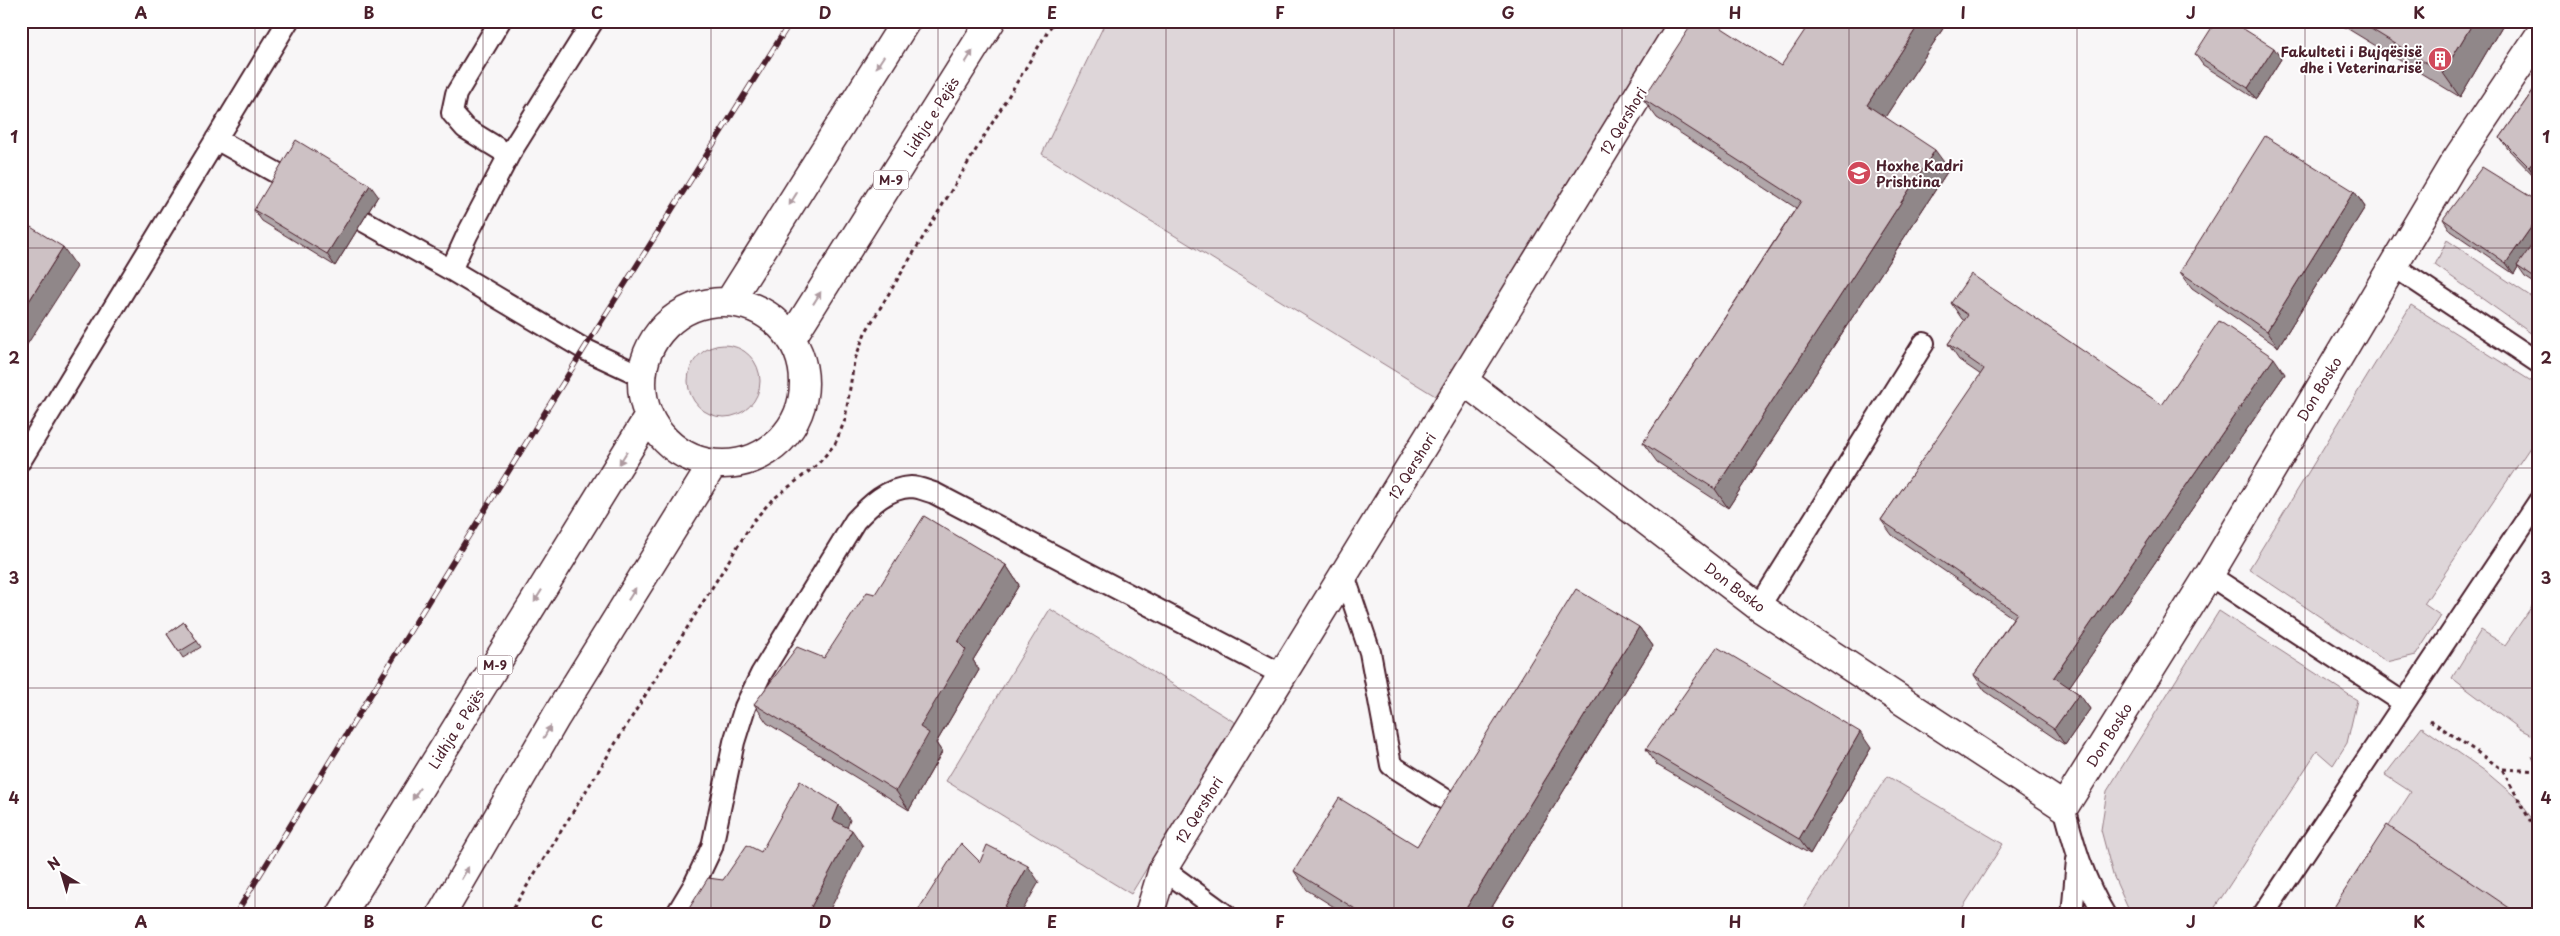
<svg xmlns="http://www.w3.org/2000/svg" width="2560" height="936" viewBox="0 0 2560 936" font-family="'Playpen Sans',sans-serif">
<rect width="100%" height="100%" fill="#f8f6f7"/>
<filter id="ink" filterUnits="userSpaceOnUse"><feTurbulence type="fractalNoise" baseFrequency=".02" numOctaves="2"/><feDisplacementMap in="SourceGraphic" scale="10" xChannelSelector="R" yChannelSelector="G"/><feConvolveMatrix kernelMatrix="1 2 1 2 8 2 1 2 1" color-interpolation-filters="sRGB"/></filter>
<g filter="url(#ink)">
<path fill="#ded6d9" stroke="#947a82" d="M1106,21H1679L1437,397L1042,154Z
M2447,240L2539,302V339L2435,265Z
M2411,305L2539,386V434L2424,604L2441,616L2416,655L2387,662L2249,569Z
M688 381a36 36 0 1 1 72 0a36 36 0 1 1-72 0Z
M2539,596V739L2520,729L2452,678L2481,630L2505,645Z
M1050,609L1236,723L1131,894L946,781Z
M2219,611L2357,700L2347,743L2333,765L2317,751L2210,915H2131L2113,875L2101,830L2107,791Z
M2422,727L2485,771L2519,800L2539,829V910L2535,915H2331L2411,792L2385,775Z
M1887,776L2003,844L1958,915H1799Z"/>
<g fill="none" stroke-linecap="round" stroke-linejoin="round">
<g stroke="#4a1f2b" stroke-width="24">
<path id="service" d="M500,21L456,94L452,113L465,128L509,155L593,21
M216,139L300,186
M509,155L467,235L451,270L584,349L642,376
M340,208L451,270
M2392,265L2539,363
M21,460L288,21
M1344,575L1370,652L1391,765L1454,805
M2209,575L2404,703
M1759,607L1924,343
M2064,807C2074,845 2084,881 2105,915
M1157,879L1163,869L1226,915
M676,915L694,885L712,847L734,742L745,707L761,674L855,521C870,505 887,488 911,487C918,487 927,491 934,493L1283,675
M2072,915L2077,860
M2263,915L2539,501"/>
</g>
<g stroke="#4a1f2b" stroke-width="31">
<path id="minor" d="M1464,381L1759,607L2064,807L2209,575L2454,163L2539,36
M1149,915L1163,869L1684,21"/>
</g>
<g stroke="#4a1f2b" stroke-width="31">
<path id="trunk" d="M729,302L906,21
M642 383a81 81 0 1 1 162 0a81 81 0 1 1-162 0Z
M791,339L991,21
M341,915L649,416
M441,915L556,717L713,464"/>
</g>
<path stroke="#4a1f2b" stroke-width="3" stroke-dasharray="4 4" stroke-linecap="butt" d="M2430,720L2502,769L2539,837
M2503,769L2539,771
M509,915L754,520L772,500L817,465L835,444L845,420L854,362L865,333L1054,21"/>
<use href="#service" stroke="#fff" stroke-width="20"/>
<use href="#minor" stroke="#fff" stroke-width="28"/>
<use href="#trunk" stroke="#fff" stroke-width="28"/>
<g stroke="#4a1f2b" stroke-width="5.5">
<path id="rail" d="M235,915L584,349L791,21"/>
</g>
<use href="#rail" stroke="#fff" stroke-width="4" stroke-dasharray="11" stroke-linecap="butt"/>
</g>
<path fill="#b0a6a9" stroke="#4a1f2b" d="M2335,21H2505L2460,97Z
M1944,27L1885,117L1949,169L1728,508L1657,462L1643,443L1796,208L1657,118L1643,99Z
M2195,54L2281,59L2256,99L2203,65Z
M2539,82V176L2537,179L2508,149L2500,138Z
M2354,191L2365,207L2278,347L2192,288L2180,272Z
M378,196L335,266L262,221L254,210Z
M2539,202V286L2525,277L2518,267L2514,274L2451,231L2443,219Z
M1951,303L2162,405L2285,374L2069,687L2079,694L2090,709L2065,745L1985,691L1974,675L2013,618L1892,535L1881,520L1981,375L1959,360L1948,344L1965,321L1962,319Z
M1006,565L1019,585L973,660L979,670L936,743L942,752L909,810L767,723L754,704L824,658L875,594Z
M184,622L201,647L183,658L167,634Z
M1639,627L1653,646L1487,915H1347L1307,890L1294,871L1417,846Z
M1871,748L1810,854L1657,765L1646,749Z"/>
<path fill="#908789" stroke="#4a1f2b" d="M1921,21H1940L1944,27L1880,125L1867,105Z
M2474,21H2505L2460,97L2443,73Z
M2274,48L2281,59L2256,99L2248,88Z
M1935,150L1949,169L1728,508L1715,489Z
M2539,154V176L2537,179L2529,167Z
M370,185L378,196L335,266L327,254Z
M2354,191L2365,207L2278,347L2267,331Z
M2539,216V238L2517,266L2518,267L2514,274L2506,263Z
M63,247L77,267L21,354V314Z
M2274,358L2285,374L2065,693L2054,677Z
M1006,565L1019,585L973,660L979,670L936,743L942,752L909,810L896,791L920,727L958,642Z
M1639,627L1653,646L1487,915H1462Z
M2079,694L2090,709L2065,745L2054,729Z
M1860,732L1871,748L1810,854L1799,839Z
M839,805L850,820L844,836L833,820Z
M852,830L863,846L827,915H817L811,907Z
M1028,866L1039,882L1020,915H1000Z
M2511,909L2515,915H2508Z"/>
<path fill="#cdc1c4" stroke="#4a1f2b" d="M1694,21H1711L1781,66L1811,21H1921L1867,105L1935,150L1715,489L1643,443L1801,201L1643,99Z
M2216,21H2231L2274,48L2248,88L2195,54Z
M2358,21H2474L2443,73Z
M2539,82V154L2529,167L2500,138Z
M2265,136L2354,191L2267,331L2180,272Z
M296,140L370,185L327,254L254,210Z
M2482,167L2539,202V216L2506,263L2443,219Z
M21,221L63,247L21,314Z
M2539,235V281L2517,266Z
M1971,274L2162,405L2219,321L2274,358L2054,677L2079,694L2054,729L1974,675L2017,613L1881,520L1984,369L1948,344L1968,315L1951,303Z
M924,516L1006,565L958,642L966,650L920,727L929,733L896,791L754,704L797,647L824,658L867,592L875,594Z
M1576,589L1639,627L1462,915H1365L1294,871L1339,798L1417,846Z
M184,622L197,641L179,652L167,634Z
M1717,647L1860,732L1799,839L1646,749Z
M2532,756L2539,757V770Z
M800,781L839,805L833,820L852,830L811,907L825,915H685L708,878L723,880L747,845L761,852Z
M2387,825L2511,909L2508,915H2329Z
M961,843L980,862L987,845L1028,866L1000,915H915Z"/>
<defs><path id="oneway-solid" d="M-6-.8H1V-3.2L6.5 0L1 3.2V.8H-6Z" transform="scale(1.25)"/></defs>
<g fill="#ae9aa0">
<use href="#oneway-solid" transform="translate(969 57) rotate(-58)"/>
<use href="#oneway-solid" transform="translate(880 62) rotate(123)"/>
<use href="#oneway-solid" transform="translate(793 199) rotate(122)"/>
<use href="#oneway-solid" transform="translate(817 298) rotate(-58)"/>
<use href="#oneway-solid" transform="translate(623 458) rotate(122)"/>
<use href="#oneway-solid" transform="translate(632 594) rotate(-58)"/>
<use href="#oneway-solid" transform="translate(538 596) rotate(122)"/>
<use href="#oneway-solid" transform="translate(547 732) rotate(-60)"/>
<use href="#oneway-solid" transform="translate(416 794) rotate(122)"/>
<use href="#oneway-solid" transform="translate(465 873) rotate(-60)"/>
</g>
</g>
<path fill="none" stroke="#4a1f2b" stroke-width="1" stroke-opacity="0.55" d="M255,21V915M483,21V915M711,21V915M938,21V915M1166,21V915M1394,21V915M1622,21V915M1849,21V915M2077,21V915M2305,21V915M21,248H2539M21,468H2539M21,688H2539"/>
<defs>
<g id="building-disc" transform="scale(1.25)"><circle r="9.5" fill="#d1495b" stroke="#fff"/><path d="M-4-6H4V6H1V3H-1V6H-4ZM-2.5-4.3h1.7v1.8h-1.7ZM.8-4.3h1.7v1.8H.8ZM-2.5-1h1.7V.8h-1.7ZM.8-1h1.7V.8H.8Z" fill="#fff"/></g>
<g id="school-disc" transform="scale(1.25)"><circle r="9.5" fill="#d1495b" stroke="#fff"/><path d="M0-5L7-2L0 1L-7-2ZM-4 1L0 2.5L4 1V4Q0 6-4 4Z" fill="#fff"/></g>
</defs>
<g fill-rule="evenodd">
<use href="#building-disc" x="2440" y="59"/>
<use href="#school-disc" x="1859" y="173"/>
</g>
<g text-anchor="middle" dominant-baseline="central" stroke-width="4" stroke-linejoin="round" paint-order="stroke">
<g fill="#fff" stroke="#80626b" stroke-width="1">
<rect x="873.5" y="170.5" width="35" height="19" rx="4"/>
<rect x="477.5" y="655.5" width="35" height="19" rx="4"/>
</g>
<g font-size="12" font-weight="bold" fill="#4a1f2b">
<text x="891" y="180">M-9</text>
<text x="495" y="665">M-9</text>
</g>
<g font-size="14" font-weight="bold" fill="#4a1f2b" stroke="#fff" text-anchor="end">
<text x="2422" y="51">Fakulteti i Bujqësisë<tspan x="2422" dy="16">dhe i Veterinarisë</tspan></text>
<text x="1876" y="165" text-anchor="start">Hoxhe Kadri<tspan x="1876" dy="16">Prishtina</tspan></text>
</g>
<g font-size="14" fill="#4a1f2b" stroke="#fff">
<text transform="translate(931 117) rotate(-58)">Lidhja e Pejës</text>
<text transform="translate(1623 121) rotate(-59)">12 Qershori</text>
<text transform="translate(2319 389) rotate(-59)">Don Bosko</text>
<text transform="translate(1412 466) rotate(-58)">12 Qershori</text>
<text transform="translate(1735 587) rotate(37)">Don Bosko</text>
<text transform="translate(456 729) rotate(-58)">Lidhja e Pejës</text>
<text transform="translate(2109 735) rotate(-58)">Don Bosko</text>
<text transform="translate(1199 810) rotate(-58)">12 Qershori</text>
</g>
</g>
<rect width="2560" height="936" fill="none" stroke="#fff" stroke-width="55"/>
<g transform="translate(62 874) rotate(322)" stroke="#ffffff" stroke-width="4" paint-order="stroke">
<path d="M0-4L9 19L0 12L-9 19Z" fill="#4a1f2b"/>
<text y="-8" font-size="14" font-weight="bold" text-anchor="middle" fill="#4a1f2b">N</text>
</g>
<rect x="28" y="28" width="2504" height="880" fill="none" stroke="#4a1f2b" stroke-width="2"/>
<g font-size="16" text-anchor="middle" font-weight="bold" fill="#4a1f2b">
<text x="141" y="19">A</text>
<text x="369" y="19">B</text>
<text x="597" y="19">C</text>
<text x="825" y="19">D</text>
<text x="1052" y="19">E</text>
<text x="1280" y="19">F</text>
<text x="1508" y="19">G</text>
<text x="1735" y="19">H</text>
<text x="1963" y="19">I</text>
<text x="2191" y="19">J</text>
<text x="2419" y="19">K</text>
<text x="14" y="143">1</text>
<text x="2546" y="143">1</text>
<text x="14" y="364">2</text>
<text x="2546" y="364">2</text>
<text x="14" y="584">3</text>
<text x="2546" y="584">3</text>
<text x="14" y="804">4</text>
<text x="2546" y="804">4</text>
<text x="141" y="928">A</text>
<text x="369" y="928">B</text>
<text x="597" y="928">C</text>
<text x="825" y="928">D</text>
<text x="1052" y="928">E</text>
<text x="1280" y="928">F</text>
<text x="1508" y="928">G</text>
<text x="1735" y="928">H</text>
<text x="1963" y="928">I</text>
<text x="2191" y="928">J</text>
<text x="2419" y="928">K</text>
</g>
</svg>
